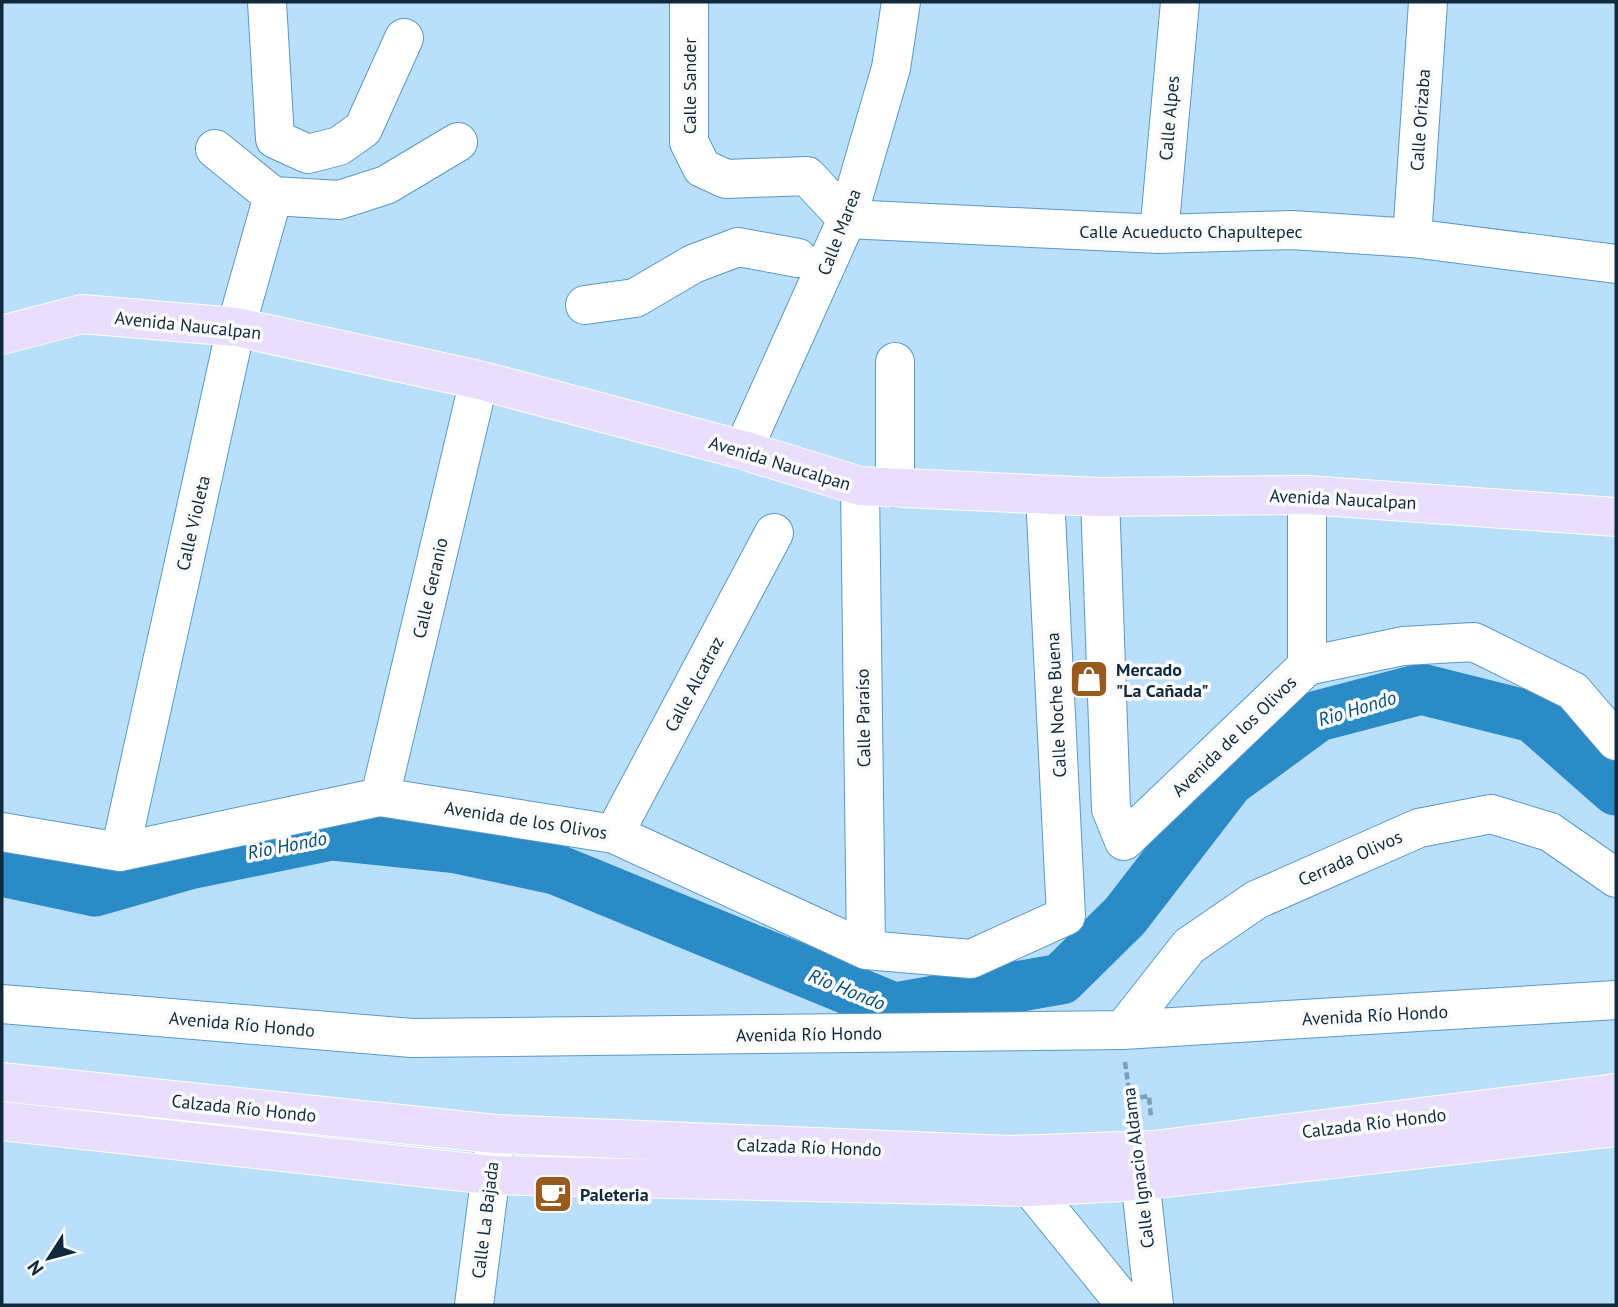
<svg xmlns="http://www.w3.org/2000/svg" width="1618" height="1307" viewBox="0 0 1618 1307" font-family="'PT Sans',sans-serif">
<rect width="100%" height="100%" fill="#b9dffb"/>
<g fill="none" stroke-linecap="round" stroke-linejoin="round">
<path stroke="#2a8bc7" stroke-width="51" d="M2,871L95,891L189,864L331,835L457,848L555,869L894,1008L1061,979L1125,916L1229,781L1318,716L1421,689L1533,717L1616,790"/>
<g stroke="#5a99c5" stroke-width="40">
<path id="minor" d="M267,2L275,139L308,154L339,146L363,129L404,38
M689,2V142L702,168L726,179L807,176L847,219L1159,234L1292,230L1412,238L1616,264
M215,149L273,196L339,200L386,185L458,142
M1159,234L1180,2
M1412,238L1428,2
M585,305L635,298L693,264L738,247L798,258
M743,450L847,219L891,68L901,2
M860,486L866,950
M895,488V362
M1307,495V666
M1100,497L1111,809L1124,841L1307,666L1403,646L1474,642L1573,691L1616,741
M380,797L479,380
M2,832L120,852L380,797L614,834L866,950L971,959L1066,916L1045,495
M614,834L774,533
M120,852L236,327L273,196
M2,1004L412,1038L1123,1030L1616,1000
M1123,1030L1189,946L1256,900L1419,828L1491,814L1550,832L1616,878
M1137,1151L1154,1305
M1030,1187L1126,1305
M474,1305L495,1141"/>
</g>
<g stroke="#fff" stroke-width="40">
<path id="major" d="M2,335L82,314L236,327L479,380L743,450L860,486L1100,497L1307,495L1616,517
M2,1082L496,1134L1009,1155L1154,1150L1616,1093
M2,1121L491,1175L1030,1187L1139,1181L1616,1127"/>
</g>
<path stroke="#7c9eb6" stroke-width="4.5" stroke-dasharray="7 3.5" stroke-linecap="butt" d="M1125,1062L1133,1120
M1130,1099L1149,1096L1151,1118"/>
<use href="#minor" stroke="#fff" stroke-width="38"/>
<use href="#major" stroke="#e9dffd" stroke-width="38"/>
</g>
<defs>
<g id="shop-square" transform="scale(2.0125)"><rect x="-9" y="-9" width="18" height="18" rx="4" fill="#985b1f" stroke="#fafafa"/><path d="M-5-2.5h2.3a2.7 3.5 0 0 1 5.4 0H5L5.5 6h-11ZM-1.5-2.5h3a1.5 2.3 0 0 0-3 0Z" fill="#fff"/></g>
<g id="cafe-square" transform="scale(2.0125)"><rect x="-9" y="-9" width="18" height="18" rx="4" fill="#985b1f" stroke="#fafafa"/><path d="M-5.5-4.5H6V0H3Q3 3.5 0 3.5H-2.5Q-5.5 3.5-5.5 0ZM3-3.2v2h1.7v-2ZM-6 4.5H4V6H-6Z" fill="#fff"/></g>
</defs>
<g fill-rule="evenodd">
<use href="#shop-square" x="1089" y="679"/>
<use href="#cafe-square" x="553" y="1194"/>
</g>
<g text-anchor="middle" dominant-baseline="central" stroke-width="7" stroke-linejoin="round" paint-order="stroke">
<g font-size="18" fill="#102a3c" stroke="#fafafa">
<text transform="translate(689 86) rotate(-90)">Calle Sander</text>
<text transform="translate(1169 118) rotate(-85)">Calle Alpes</text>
<text transform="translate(1420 120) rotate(-86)">Calle Orizaba</text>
<text x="1191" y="231">Calle Acueducto Chapultepec</text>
<text transform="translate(839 232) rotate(-69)">Calle Marea</text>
<text transform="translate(188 325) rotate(6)">Avenida Naucalpan</text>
<text transform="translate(780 463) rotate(17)">Avenida Naucalpan</text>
<text transform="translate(1343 499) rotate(3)">Avenida Naucalpan</text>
<text transform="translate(193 523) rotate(-77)">Calle Violeta</text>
<text transform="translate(430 588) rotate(-77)">Calle Geranio</text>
<text transform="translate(694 684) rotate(-62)">Calle Alcatraz</text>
<text transform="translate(1056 705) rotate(-93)">Calle Noche Buena</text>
<text transform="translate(863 718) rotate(-91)">Calle Paraíso</text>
<text transform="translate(1234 736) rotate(-44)">Avenida de los Olivos</text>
<text transform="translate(526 820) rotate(9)">Avenida de los Olivos</text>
<text transform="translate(1350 858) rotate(-24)">Cerrada Olivos</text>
<text transform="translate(1375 1015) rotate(-3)">Avenida Río Hondo</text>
<text transform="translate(242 1024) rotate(5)">Avenida Río Hondo</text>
<text transform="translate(809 1034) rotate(-1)">Avenida Río Hondo</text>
<text transform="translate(244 1108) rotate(6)">Calzada Río Hondo</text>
<text transform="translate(1374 1123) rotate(-7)">Calzada Río Hondo</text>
<text transform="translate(809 1147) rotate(2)">Calzada Río Hondo</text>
<text transform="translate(1138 1168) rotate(-97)">Calle Ignacio Aldama</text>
<text transform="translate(485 1220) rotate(-83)">Calle La Bajada</text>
</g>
<g font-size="18" font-weight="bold" fill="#102a3c" stroke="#fafafa" text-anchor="start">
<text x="1116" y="669">Mercado<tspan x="1116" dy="21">"La Cañada"</tspan></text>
<text x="580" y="1194">Paleteria</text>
</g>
<g font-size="19" font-style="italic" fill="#055078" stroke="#fafafa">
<text transform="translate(1357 708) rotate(-17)">Rio Hondo</text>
<text transform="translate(287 845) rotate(-11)">Rio Hondo</text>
<text transform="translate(847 989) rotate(22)">Rio Hondo</text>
</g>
</g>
<rect width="1618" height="1307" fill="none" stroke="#102a3c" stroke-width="7"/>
<g transform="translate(49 1258) rotate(234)" stroke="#fafafa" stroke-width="5" paint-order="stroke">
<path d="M0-5L12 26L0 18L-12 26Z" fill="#102a3c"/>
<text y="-10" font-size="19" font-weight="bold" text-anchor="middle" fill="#102a3c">N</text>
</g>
</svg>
